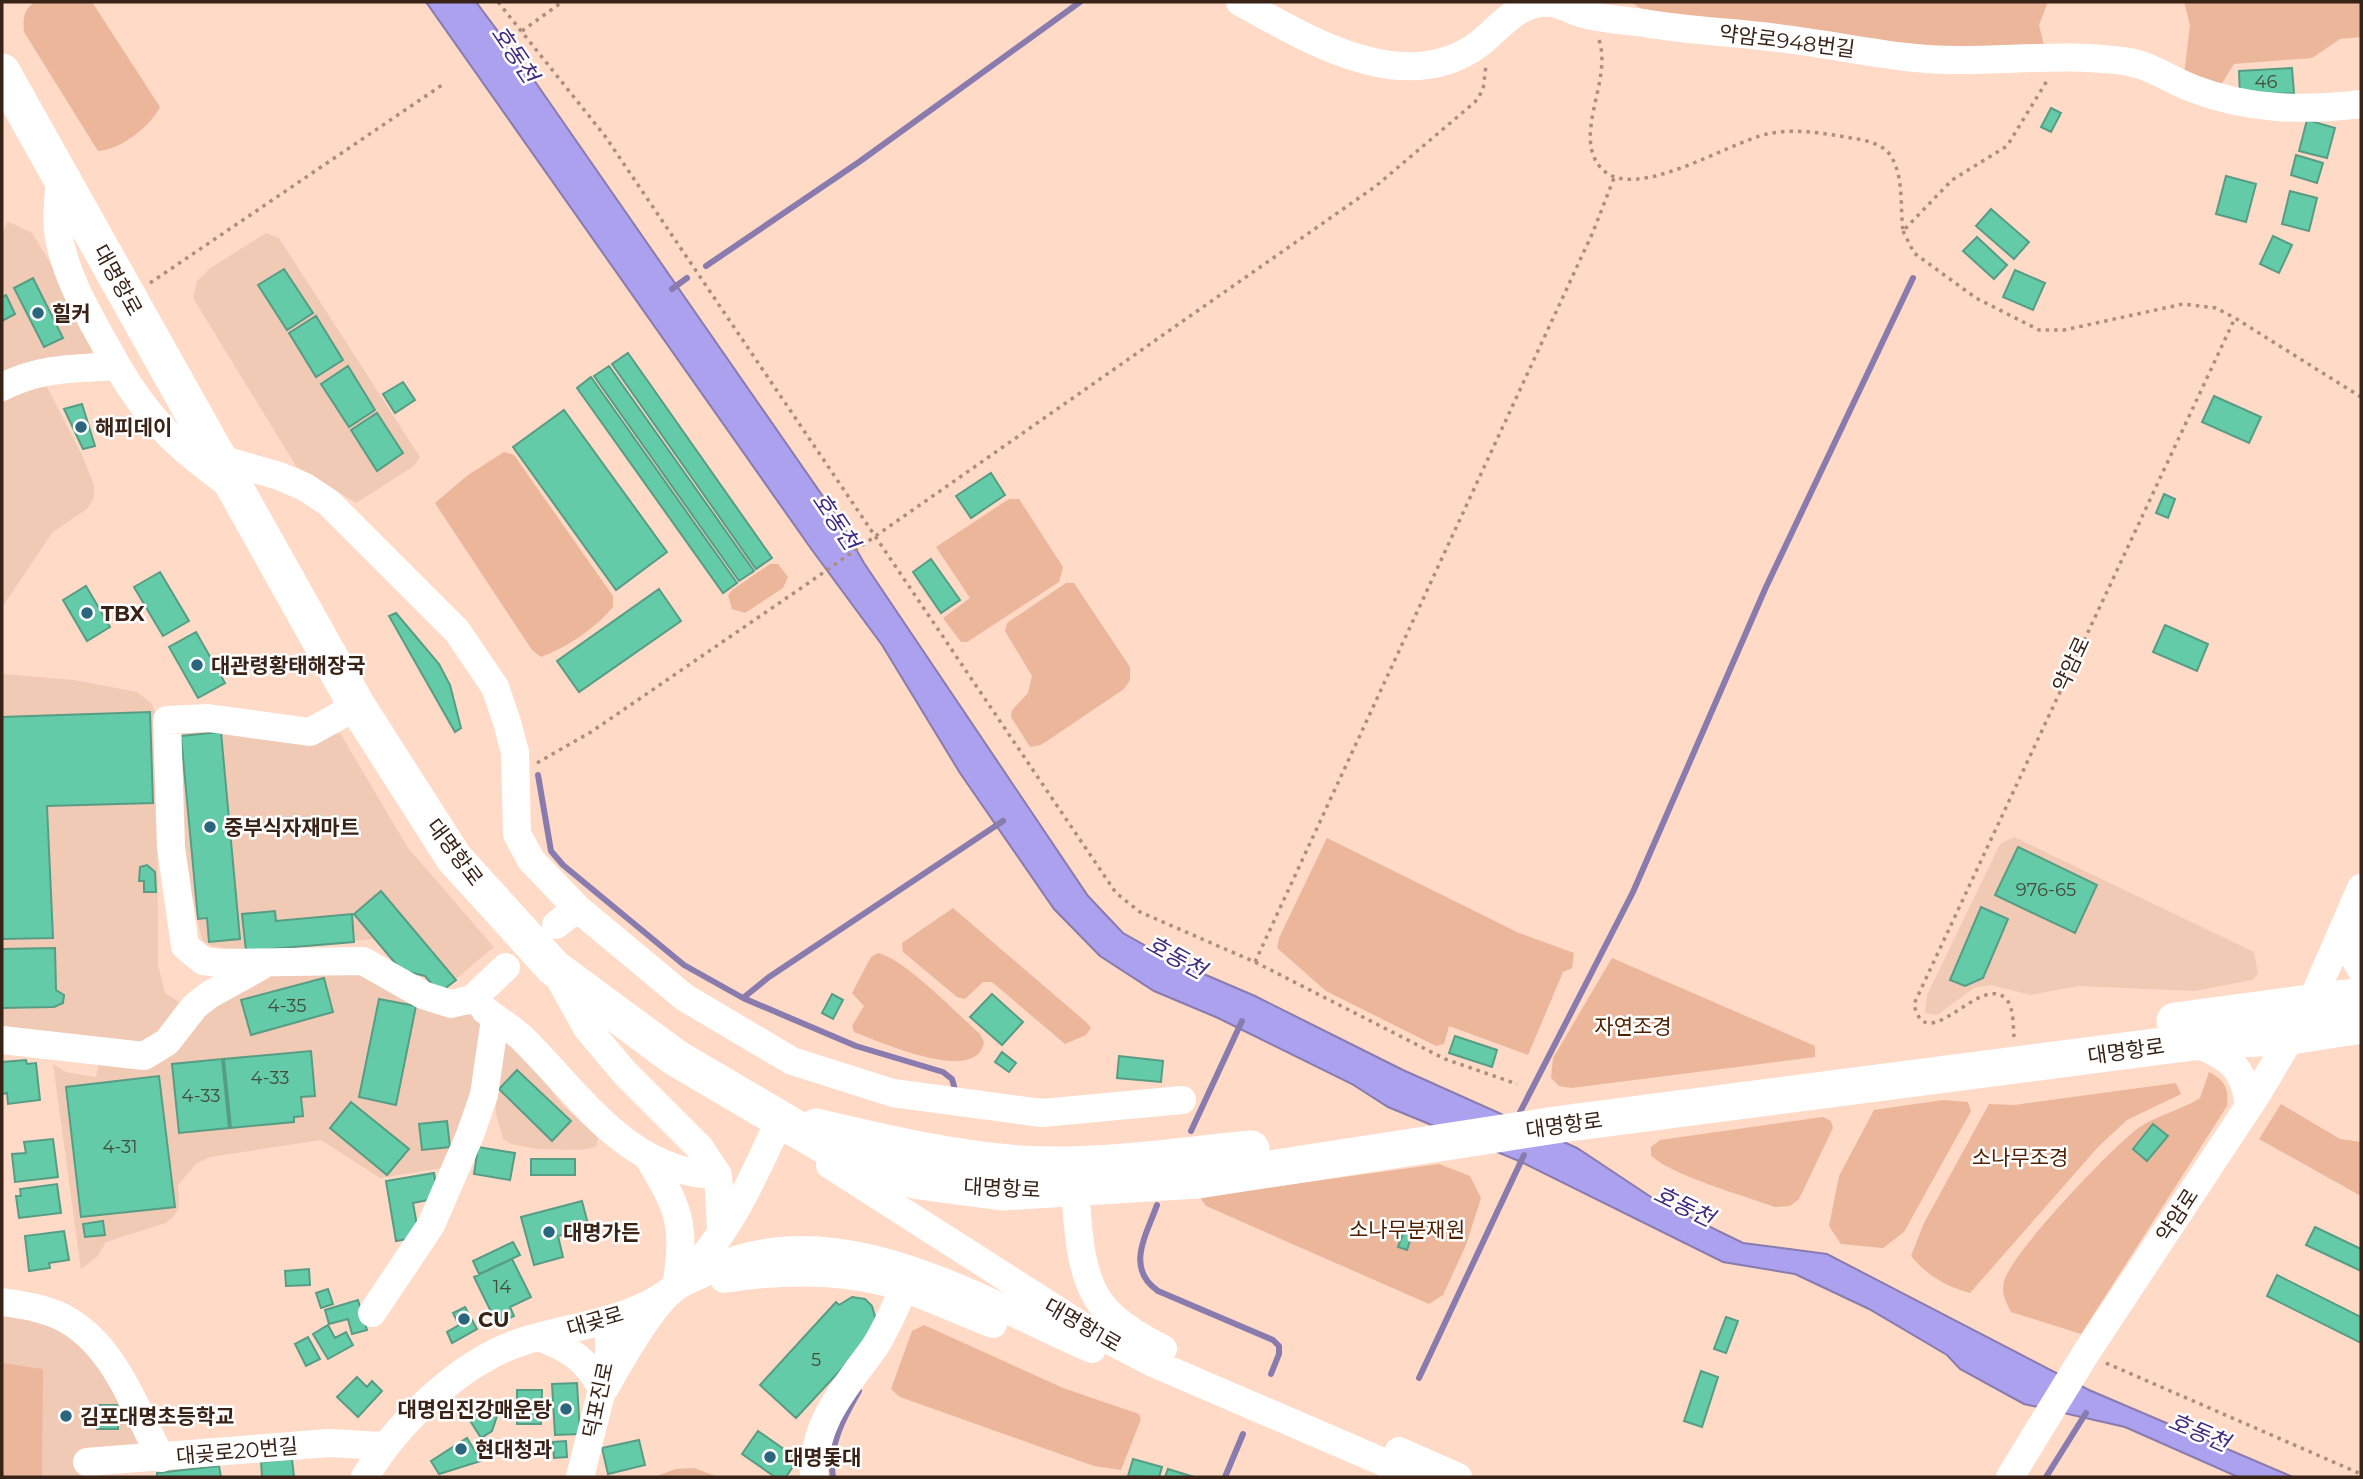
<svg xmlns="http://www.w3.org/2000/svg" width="2363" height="1479" viewBox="0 0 2363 1479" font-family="Montserrat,'Noto Sans KR',sans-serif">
<rect width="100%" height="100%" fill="#fedac7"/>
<path fill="#f1cab5" d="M7,221L32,233L69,293L94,349L89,356L44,381L83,457L94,485V498L87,509L53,532L2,607V237Z
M266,233L279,238L420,457L414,466L356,503L296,466L193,298L197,281L209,269Z
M2,674L74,680L137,692L152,704L157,717L158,965L165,993L179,1002L152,1040L143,1045L2,1029Z
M186,728L324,736L340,733L408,848L494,947L439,993L425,976L401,970L375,939L246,951L211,946L202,940L184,860L176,737Z
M2014,837L2254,952L2258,974L2252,980L2194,991L2078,986L2030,995L1991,985L1974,988L1937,1015L1925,1013L1927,995L2000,844Z
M352,966L450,1013L477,1016L483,1021L480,1067L448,1167L380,1178L321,1140L210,1157L196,1164L178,1185L179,1207L174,1216L166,1223L106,1242L98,1256L81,1269L53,1064L66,1072L96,1077L99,1064L138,1069L151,1067L196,1017L263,975Z
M504,1038L526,1058L562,1104L598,1138L596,1147L580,1150L538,1149L511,1144L503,1139L496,1114L495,1095Z
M2,1311L60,1330L97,1359L143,1443L86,1448L87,1477H2Z"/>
<path fill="#ebb69a" d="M35,2H92L160,107C151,126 120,150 98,151L24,32C23,19 23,10 35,2Z
M1631,2H2048L2039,25L2045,49L1931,52L1643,10Z
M2184,2H2361V37L2340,39L2312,58L2234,64L2219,88L2184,75L2190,25Z
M504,452L514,455L613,596V607C595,629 567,647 541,657L532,650L435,503L468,475Z
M1009,499H1019L1063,567L1059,582L967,642H961L943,618L970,598L936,547Z
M770,564H778L788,577L783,588L745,613L732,609L728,595L732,590Z
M1066,583H1074L1130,667V680L1124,689L1041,745L1030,747L1011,717L1012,710L1028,693L1032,676L1005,631L1007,623Z
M1327,838L1519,933L1574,953L1572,968L1563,972L1528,1055L1449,1026L1444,1044L1436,1046L1326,991L1277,948L1279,938Z
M953,908L1086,1022L1091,1028L1086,1035L1065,1044L992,982H983L965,999L957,997L903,952L902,943Z
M878,953C906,960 956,1013 980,1034L984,1042C977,1086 878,1041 854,1032L852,1026L864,1006L852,993L871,957Z
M1612,958L1815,1046V1057L1571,1088L1559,1086L1551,1078L1553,1058Z
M2209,1072C2225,1080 2229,1089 2227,1106L2081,1334L2011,1312C2006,1302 2001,1293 2004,1282C2009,1255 2112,1148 2137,1129C2156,1115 2180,1111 2200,1098Z
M2176,1083L2181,1094L2127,1120L2098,1147L1970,1293C1945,1286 1928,1276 1911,1256L1924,1223L1989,1104L2014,1105Z
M1943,1100L1968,1102L1971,1111L1904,1232L1883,1248L1841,1244L1829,1226L1839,1176L1874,1110Z
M2281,1104L2340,1139L2361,1142V1196L2259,1139Z
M1823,1117L1831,1121L1833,1128L1799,1199L1790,1206L1775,1207C1748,1197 1667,1174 1651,1155V1147L1660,1140Z
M1439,1164L1470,1176L1481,1198L1466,1245L1443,1295L1429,1304L1206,1206L1200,1197Z
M924,1325L1063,1388L1139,1414L1141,1419L1121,1470L1094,1466L900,1397L891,1389L912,1331Z
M2,1363L43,1369L42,1477H2Z
M694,1468L718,1477H654L676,1469Z"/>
<path fill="#aba1ee" stroke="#897bae" stroke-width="2" d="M426,2H476L527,70L840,521L864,563L1088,896L1123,933L1171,960L1255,996L1403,1070L1577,1148L1657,1201L1743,1243L1827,1254L2089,1390L2293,1477H2238L2125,1427L2024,1404L1960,1369L1947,1355L1869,1309L1795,1274L1723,1262L1519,1161L1388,1107L1352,1084L1218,1018L1154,991L1100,956L1054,909L960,773L882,645L812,550Z"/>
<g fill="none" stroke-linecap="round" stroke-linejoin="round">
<path stroke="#897bae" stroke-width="6" d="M706,266L859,162L1080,2
M672,289L687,278
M538,775L551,851L563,865L684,965L743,998L769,977L1003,821
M743,998L856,1046L943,1072L952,1079L955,1090
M1517,1118L1633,892L1766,587L1913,278
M1191,1131L1242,1021
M1157,1205C1146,1236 1125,1268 1158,1291L1273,1340L1279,1346V1354L1271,1374
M1419,1378L1524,1155
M833,1477C828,1446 844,1417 859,1391
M1225,1477L1243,1434
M2046,1477L2086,1413"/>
</g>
<path fill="#64cba8" stroke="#579c84" stroke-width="2" d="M2292,68L2294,93L2240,96L2239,71Z
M2051,108L2061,113L2051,132L2041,127Z
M2307,120L2335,128L2327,158L2299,151Z
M2296,155L2323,163L2317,183L2291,175Z
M2226,176L2256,184L2246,222L2216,214Z
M2290,191L2317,198L2309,231L2282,224Z
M1991,209L2029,242L2014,259L1976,226Z
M2273,236L2292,245L2279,273L2260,264Z
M1977,237L2007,265L1994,279L1963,251Z
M284,269L313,313L287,330L258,285Z
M2015,270L2045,283L2033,310L2003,297Z
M33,278L63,338L44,347L14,288Z
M6,295L15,314L2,321V297Z
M316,316L343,360L316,377L289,333Z
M628,353L772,558L756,569L612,364Z
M348,366L375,410L349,427L321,384Z
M609,366L754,571L739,581L594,376Z
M591,377L737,583L723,593L577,388Z
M403,382L415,400L395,413L383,394Z
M2214,396L2261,417L2249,443L2202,422Z
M82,404L95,446L83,449L64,409Z
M564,410L667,552L616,590L513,447Z
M377,413L403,453L377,471L351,430Z
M991,473L1005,495L971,518L956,496Z
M2164,494L2175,499L2168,518L2156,513Z
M931,559L960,600L941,613L913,572Z
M160,572L189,621L163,636L134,587Z
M86,586L110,627L87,641L63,600Z
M659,589L681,621L579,692L557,661Z
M396,613L439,664L450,685L461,728L455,732L389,616Z
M2165,625L2208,644L2197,671L2153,652Z
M196,632L225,683L198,698L169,647Z
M150,712L153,803L47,806L53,938L2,939V717Z
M221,732L240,939L209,942L207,918L198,919L181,736Z
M2018,847L2097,885L2075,933L1995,895Z
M147,865L155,872L156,892H144V881H139L140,867Z
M381,891L456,980L439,993L425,976L401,970L354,914Z
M1981,907L2008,919L1983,978L1965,986L1950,980Z
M275,911L276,921L352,914L354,942L246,951L242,914Z
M55,948L56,990L64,995L63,1003L54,1007L2,1008V949Z
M324,978L333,1012L251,1035L241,1000Z
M832,994L843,1000L833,1019L822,1013Z
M992,994L1023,1022L1002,1045L970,1017Z
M379,999L416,1006L396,1105L359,1097Z
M1455,1036L1497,1050L1492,1067L1449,1053Z
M311,1051L315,1096L301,1097L303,1116L294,1117V1122L231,1128L224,1059Z
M1002,1052L1016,1063L1009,1072L995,1062Z
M1119,1056L1163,1061L1161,1082L1117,1078Z
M222,1059L229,1128L179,1133L172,1064Z
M26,1060L27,1064L36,1063L40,1100L8,1104L7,1093L2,1094V1062Z
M517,1070L571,1121L552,1141L499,1089Z
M159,1076L175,1207L81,1217L66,1087Z
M351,1102L409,1149L387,1175L330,1128Z
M447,1121L450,1147L422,1150L419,1124Z
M2153,1124L2168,1136L2147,1161L2133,1149Z
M53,1139L58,1177L15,1182L12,1154L26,1153L24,1142Z
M478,1147L515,1153L510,1180L474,1174Z
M531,1159H575V1175H531Z
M434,1173L438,1198L413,1203L419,1237L396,1241L386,1181Z
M57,1184L61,1213L19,1218L16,1196H21L20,1189Z
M582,1201L589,1228L558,1236L563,1257L534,1265L521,1217Z
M103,1221L105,1235L85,1237L83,1224Z
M2315,1227L2361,1249V1271L2306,1245Z
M1405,1229L1413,1232L1407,1250L1398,1247Z
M64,1231L69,1260L49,1263L50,1268L29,1271L25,1236Z
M513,1242L520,1255L479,1274L473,1261Z
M512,1259L531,1297L510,1307L514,1316L497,1324L474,1277Z
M309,1269L310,1285L286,1286L285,1271Z
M2277,1275L2361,1317V1343L2267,1296Z
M328,1289L333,1304L321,1308L316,1293Z
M852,1297L865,1299L872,1306L876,1320L872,1336L796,1418L760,1385L836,1302L839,1305Z
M358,1300L367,1330L352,1334L348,1319L329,1324L325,1310Z
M465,1307L477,1329L452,1343L447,1332L459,1325L453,1313Z
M1726,1317L1738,1321L1726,1353L1714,1349Z
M328,1325L335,1338L346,1332L353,1345L328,1359L313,1334Z
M308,1337L320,1359L306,1366L295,1344Z
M1701,1371L1718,1377L1702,1427L1684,1421Z
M357,1377L367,1387L372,1381L382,1391L358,1417L337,1397Z
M577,1383L580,1434L555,1435L552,1384Z
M517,1390H542L541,1424H517Z
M492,1404L498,1413L492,1431L481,1438L469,1419Z
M96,1405H117L118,1429H97Z
M758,1431L798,1459L786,1477H775L742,1454Z
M467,1438L481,1461L439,1474L431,1461Z
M639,1440L645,1465L608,1474L602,1448Z
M566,1441L567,1457L554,1458L553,1442Z
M292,1459L294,1477H262L261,1462Z
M1133,1459L1162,1467L1159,1477L1128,1476Z
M219,1466L221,1477H157V1473Z
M1168,1469L1194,1477H1165Z"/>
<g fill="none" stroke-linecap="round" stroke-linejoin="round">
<path stroke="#ad8e7e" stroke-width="3.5" stroke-dasharray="3.5 5" stroke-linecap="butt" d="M498,2L605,136L1116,893L1140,912L1255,962L1445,1059L1517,1084
M522,31L562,2
M1599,40C1613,80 1571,137 1602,169C1635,203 1727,143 1767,134C1795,128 1823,133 1851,138C1866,140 1885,144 1892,158C1904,179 1900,208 1903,231L1952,180L2007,146L2048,79
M1903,231L1914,253L1976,298L2039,330H2064L2183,304L2216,308L2235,318
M150,283L442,85
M537,763L591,732L807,584L1376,186L1475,102L1483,90L1486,65
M1255,962L1593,232L1614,178
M2014,1037C2013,1026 2014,1007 2006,999C1980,972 1926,1060 1914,1004L2235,318L2361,397
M2106,1363L2361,1474"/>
<path stroke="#fff" stroke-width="28" d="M1240,2C1309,40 1405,99 1479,44C1503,25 1518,0 1553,3C1563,5 1571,10 1580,13C1600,19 1624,20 1644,23C1689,31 1734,32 1778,38C1821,43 1863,52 1906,57C1978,66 2051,51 2123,61C2149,64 2170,80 2194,89C2249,110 2303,111 2361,104
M60,176C59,194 56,213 58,231C64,278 95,325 117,366
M2,387C42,367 73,369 117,366C150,422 178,447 230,485
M217,458L279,476L305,487L329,503L457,631L495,687L507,722L515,752L517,834L531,860L577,908L556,925
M357,706L310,732L208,718L167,720L171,847L185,946L203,961L220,963L363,961L423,995L451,1004L472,999L506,967
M577,908L684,997L792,1061L893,1093L1042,1113L1182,1100
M2352,919C2349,940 2349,952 2361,969
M557,974L587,1028L624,1072L700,1148L718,1175L721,1231
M485,1010C497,1020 512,1028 523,1039C581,1096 629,1174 718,1175
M2,1040L144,1056L167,1042L195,1006L209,995L263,965
M2193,1042C2229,1058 2244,1065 2249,1106
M648,1157C680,1210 686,1224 676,1287
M830,1165L1082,1326L1153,1363L1418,1477
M1074,1170C1078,1213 1075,1279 1108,1312C1124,1328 1144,1339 1163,1349
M724,1279C774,1271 830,1269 881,1281C918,1291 956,1310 993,1324
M2,1302C24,1305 50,1309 69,1321C116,1349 137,1412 161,1458
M372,1313L431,1225L470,1135L484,1095L495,1019
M539,1337C570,1349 588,1360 603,1391
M603,1391C620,1362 650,1306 676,1287C686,1280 699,1276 710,1270C836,1210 977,1299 1092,1349
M1399,1451L1458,1477
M87,1462L329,1443L384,1446
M365,1477C397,1423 462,1360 524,1341C571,1326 640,1320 677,1285C726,1240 753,1179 780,1119L792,1132
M580,1477L609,1362V1321
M814,1477C812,1424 844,1389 874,1348C886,1330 894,1310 903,1290
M2010,1477L2086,1353L2257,1094L2311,1003L2361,888"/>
<path stroke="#fff" stroke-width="37" d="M2,72L357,706L454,858L554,968L676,1058L858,1165L919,1181L1002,1192L1198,1180L1562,1124L2193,1042L2291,1036L2361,1025
M2175,1021L2361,996
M816,1127C884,1143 952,1159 1021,1164C1097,1169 1175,1156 1251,1149"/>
</g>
<g fill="#2c667e" stroke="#fff" stroke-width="2.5">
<circle cx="38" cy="313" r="7"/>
<circle cx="81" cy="427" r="7"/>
<circle cx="87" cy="613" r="7"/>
<circle cx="197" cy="665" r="7"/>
<circle cx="210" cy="827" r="7"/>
<circle cx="549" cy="1232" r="7"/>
<circle cx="464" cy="1319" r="7"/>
<circle cx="566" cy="1409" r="7"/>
<circle cx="66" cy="1416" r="7"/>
<circle cx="461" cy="1449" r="7"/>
<circle cx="770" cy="1457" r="7"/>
</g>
<g text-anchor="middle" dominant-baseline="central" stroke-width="5" stroke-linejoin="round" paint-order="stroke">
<g font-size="18" fill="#444d3b">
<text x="2266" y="82">46</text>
<text x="2046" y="890">976-65</text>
<text x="287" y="1006">4-35</text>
<text x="270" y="1078">4-33</text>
<text x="201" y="1096">4-33</text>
<text x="120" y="1147">4-31</text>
<text x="502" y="1287">14</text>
<text x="816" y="1360">5</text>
</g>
<g font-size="21" fill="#392317" stroke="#fff">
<text transform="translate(1787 41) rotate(7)">약암로948번길</text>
<text transform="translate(118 280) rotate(61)">대명항로</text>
<text transform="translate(2071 664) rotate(-65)">약암로</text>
<text transform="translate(455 852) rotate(53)">대명항로</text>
<text transform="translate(2126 1051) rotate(-8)">대명항로</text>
<text transform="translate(1564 1125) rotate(-8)">대명항로</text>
<text transform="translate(1002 1188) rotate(3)">대명항로</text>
<text transform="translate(2177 1215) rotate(-57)">약암로</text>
<text transform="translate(595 1321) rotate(-16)">대곶로</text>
<text transform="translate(1083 1325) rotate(30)">대명항1로</text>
<text transform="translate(598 1400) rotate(-78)">덕포진로</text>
<text transform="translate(237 1451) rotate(-5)">대곶로20번길</text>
</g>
<g font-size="21" font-weight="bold" fill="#392317" stroke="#fff" text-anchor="start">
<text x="52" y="313">힐커</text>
<text x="95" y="427">해피데이</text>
<text x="101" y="613">TBX</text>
<text x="211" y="665">대관령황태해장국</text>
<text x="224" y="827">중부식자재마트</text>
<text x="563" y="1232">대명가든</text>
<text x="478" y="1319">CU</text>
<text x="552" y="1409" text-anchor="end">대명임진강매운탕</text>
<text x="80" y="1416">김포대명초등학교</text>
<text x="475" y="1449">현대청과</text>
<text x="784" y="1457">대명돛대</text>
</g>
<g font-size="21" fill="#512000" stroke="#fff">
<text x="1633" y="1026">자연조경</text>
<text x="2020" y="1157">소나무조경</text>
<text x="1407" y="1229">소나무분재원</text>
</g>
<g font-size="23" font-style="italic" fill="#412b82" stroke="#fff">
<text transform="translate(515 54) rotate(56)">호동천</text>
<text transform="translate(836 521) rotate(56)">호동천</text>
<text transform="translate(1176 957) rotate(29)">호동천</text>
<text transform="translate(1684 1206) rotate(26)">호동천</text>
<text transform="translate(2199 1432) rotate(23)">호동천</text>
</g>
</g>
<rect width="2363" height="1479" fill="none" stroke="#392317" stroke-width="7"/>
</svg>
